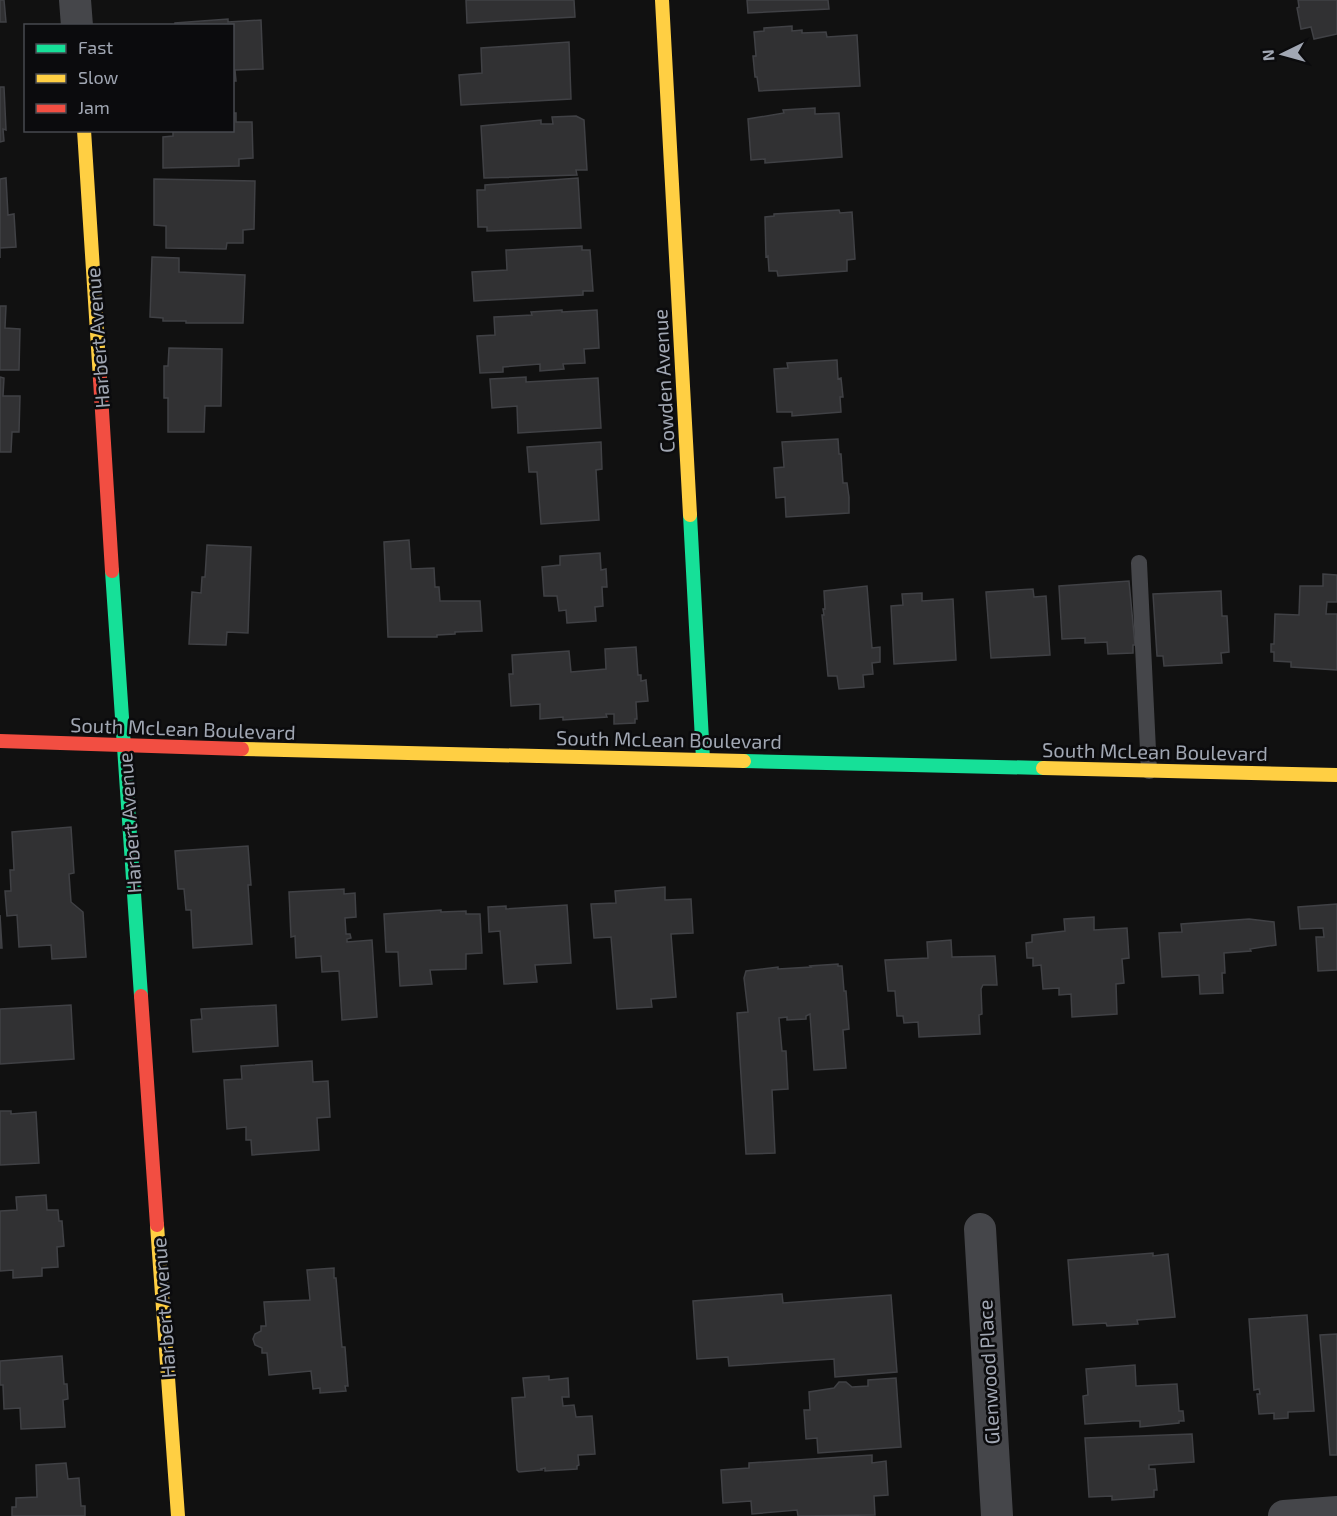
<svg xmlns="http://www.w3.org/2000/svg" width="1337" height="1516" viewBox="0 0 1337 1516" font-family="'Exo 2',sans-serif">
<rect width="100%" height="100%" fill="#111"/>
<path fill="#313133" stroke="#404145" stroke-width="1.5" d="M0,0H4L6,22H0Z
M466,0H574L575,17L467,23Z
M747,0H828L829,9L748,13Z
M1298,0H1337V34L1314,39L1311,27L1301,29L1297,8L1299,7Z
M228,19V22L261,20L263,69L235,70L236,81H232V26H175V23Z
M792,26V31L802,30V33L826,32L827,37L857,35L860,86L759,91L757,77H755L753,56H756L754,32L764,31V28Z
M569,42L571,99L461,105L459,75L482,73L481,48Z
M0,87H4L6,130L3,129L4,141L0,142Z
M815,108V114L839,113L842,157L765,163V159L751,160L748,119L784,113L783,110Z
M232,113H236V122H252L253,158L239,159V166L163,168V137L173,136V130H232Z
M576,116L584,120L587,170H576L577,175L484,178L481,126L541,120V124H553L552,117Z
M6,178L8,215L14,214L16,247L0,248V258V179Z
M578,178L581,228L487,231V227H478L477,190H485V185Z
M154,179L255,181L254,229L243,230V243H227L226,249L166,248V226L154,225Z
M839,210L840,213L852,212L855,259L847,260V271L778,276L777,271H769L768,256L766,257L765,217L774,216V214Z
M582,246V250H590L593,291H583V295L474,301L472,272L507,270L506,250Z
M152,257L179,258V272L245,275L243,323H186V321H163V318L150,317Z
M0,306H6L5,328L20,329L19,370H0Z
M562,310V312L597,310L599,348L584,349L585,363L563,364L564,369L540,371V364L503,367V372L480,373L477,336L495,335L494,317L532,315L531,312Z
M169,348L222,349L221,406H205L204,432H168V398H164V366H168Z
M837,360L838,379L841,378L843,397H840L841,412L792,416V412H777L774,369L788,368L787,363Z
M0,377L4,378L3,396H20L19,432H12L11,452H0Z
M526,377V382L598,378L601,428L518,433L517,406L492,408L490,379Z
M838,439L839,454H841L843,483H847L849,497V513L786,517L785,497L776,498L774,468L784,467L782,442Z
M601,442L602,469L596,470L599,520L541,524L537,472H529L527,447Z
M409,540L411,569L434,568L435,587H439L440,601H480L482,631L455,632V634L437,635V637H388L384,542Z
M207,545L251,547L248,633L227,632L226,645L189,644L192,592L201,593L202,577H205Z
M600,553L601,570L606,569L607,587H602L603,606L595,607L596,621L567,623L566,610L559,611L557,596H544L542,567L560,565V556Z
M1323,574L1337,575V602H1327L1326,614H1337V670L1291,667V662L1274,661V652H1271V644H1274L1275,614L1299,615L1300,586H1323Z
M1129,581L1135,645H1133V653L1108,654L1107,642L1085,643V638L1062,639L1059,586Z
M867,586L872,648L880,647V662L872,663L873,674L863,675L864,687L839,689L837,676H828L822,615H824L823,609H825L824,591Z
M1033,589L1034,597L1046,596L1050,655L991,658L986,592Z
M1221,591L1222,616H1227L1229,652L1221,653L1222,663L1164,666L1163,656H1157L1153,594Z
M922,593V601L953,599L956,660L894,664L891,606L903,605L902,594Z
M636,647L638,675H641V681L646,680L648,701L636,702L637,719H635V723L614,724V714H606L607,717L563,720V717L540,719V704L511,706L509,674H513L512,655L569,651L571,672L606,669L605,649Z
M71,827L74,873L69,874L71,902L83,912L86,957L52,959L51,945L19,947L17,915L7,916L5,891H11L10,870H14L12,832Z
M248,846L251,885H248L252,944L193,948L191,910H186L184,889H178L175,851Z
M665,887V900L691,899L693,933L671,934L676,997L651,999L652,1007L617,1009L611,937L594,938L591,904L616,903L615,891Z
M344,889V894L355,893L356,917L345,918L346,934H350L351,938L347,939V942L372,940L377,1017L342,1020L339,971L322,972L321,956L296,958L295,936L291,937L289,892Z
M1337,904V970L1318,971L1316,937H1324L1323,928L1300,929L1298,907Z
M567,905L571,963L535,965L537,982L504,984L500,931L489,932L488,907L506,906V909Z
M441,910V912L466,911V914H480L482,953L466,954V969L430,970L432,984L400,986L398,952H386L384,914Z
M0,915L2,948H0Z
M1094,917V930L1127,928L1129,958L1122,959L1124,983L1116,984L1117,1014L1072,1017L1071,994L1059,995V988L1043,989L1041,965L1033,966V958H1027L1026,943L1032,942V935L1065,931L1064,919Z
M1249,919L1274,922L1276,945L1250,949L1251,951L1224,953L1225,973H1222L1223,993L1200,994L1199,975L1162,977L1159,933L1182,932L1181,924Z
M951,940L952,957L995,956L997,985H983L981,989L982,1014L979,1015L980,1034L919,1037L918,1022L904,1023L903,1016H897L895,991H888L885,960L928,958L927,942Z
M838,964V966H842L844,991H846L849,1029L843,1030L846,1068L814,1070L810,1014L806,1016V1019L787,1020V1017L779,1018L782,1051H786L788,1089L772,1090L775,1153L746,1154L737,1013L748,1012L744,978L746,971L778,967V969L811,967L810,966Z
M71,1005L74,1059L0,1064V1009Z
M276,1005L278,1046L193,1052L191,1020L202,1019L201,1009Z
M312,1061L313,1082L328,1081L330,1117L317,1118L319,1150L252,1155L251,1140H246V1127L227,1129L224,1080L242,1079L241,1066Z
M0,1111H11V1114L36,1112L39,1163L0,1165Z
M46,1195L47,1210H58L59,1221H62L64,1246L57,1247L58,1267L42,1268V1276L13,1278V1270L0,1271V1211L17,1210L16,1197Z
M1153,1253V1256L1168,1254L1175,1317L1137,1320L1138,1324L1107,1326L1106,1323L1073,1325L1068,1260Z
M334,1268V1278H336L342,1347H345L348,1386H345L346,1391L320,1393V1388L313,1389L311,1371L269,1375L267,1353H262V1348L255,1345L253,1339L255,1334L261,1331V1326H266L264,1302L310,1300L307,1270Z
M782,1294L783,1303L891,1295L897,1372L835,1377L834,1359L729,1366L728,1357L697,1359L693,1301Z
M1307,1315L1314,1411L1288,1412V1418L1274,1419V1413L1259,1414L1257,1394H1260L1259,1389L1254,1390L1249,1319Z
M1337,1334V1455H1330L1320,1335Z
M62,1356L64,1384H67L68,1399L63,1400L65,1427L21,1429L20,1408L4,1409L3,1385H0V1361Z
M1135,1365L1136,1386L1177,1384L1179,1411H1183L1184,1421H1179V1423L1140,1427V1421H1133L1085,1424L1083,1396L1088,1395L1086,1369Z
M549,1376V1380L568,1378L569,1397H562L563,1406L574,1405L576,1417L592,1416L595,1454L578,1455L579,1465L577,1466V1469L545,1471V1468L541,1469L542,1470L519,1472L517,1470L512,1398L525,1397L523,1378Z
M896,1378L901,1447L818,1453L817,1438L806,1439L804,1410H810L809,1392L834,1388L839,1382H846L852,1387L868,1386V1380Z
M1192,1434L1194,1462L1149,1465V1469H1155L1157,1490H1154V1497L1112,1500V1496L1089,1497L1085,1438Z
M872,1455V1463L886,1461L888,1495L874,1496L875,1515L798,1516L797,1510L752,1514L751,1501L723,1503L721,1470L749,1468V1463Z
M66,1463L68,1479L79,1478L81,1506H85V1516H12V1507H16V1498L37,1497L36,1465Z"/>
<g fill="none" stroke-linecap="round" stroke-linejoin="round">
<path stroke="#45464a" stroke-width="16" d="M1139,563L1149,771"/>
<path stroke="#45464a" stroke-width="32" d="M75,0L77,26
M980,1229L997,1516
M1284,1516L1337,1512"/>
<path stroke="#16e098" stroke-width="14" d="M690,515L703,759
M112,571L141,996
M744,761L1043,768"/>
<path stroke="#ffcf43" stroke-width="14" d="M662,0L690,515
M84,130L100,379
M242,749L744,761
M1043,768L1337,775
M157,1225L178,1516"/>
<path stroke="#f24e42" stroke-width="14" d="M100,379L112,571
M0,741L242,749
M141,996L157,1225"/>
</g>
<g text-anchor="middle" dominant-baseline="central" stroke-width="5" stroke-linejoin="round" paint-order="stroke">
<g font-size="20" fill="#a1a7b3" stroke="#0b0b0d">
<text transform="translate(97 338) rotate(-94)">Harbert Avenue</text>
<text transform="translate(663 381) rotate(-93)">Cowden Avenue</text>
<text transform="translate(183 728) rotate(2)">South McLean Boulevard</text>
<text transform="translate(669 739) rotate(1)">South McLean Boulevard</text>
<text transform="translate(1155 751) rotate(1)">South McLean Boulevard</text>
<text transform="translate(129 823) rotate(-94)">Harbert Avenue</text>
<text transform="translate(163 1308) rotate(-94)">Harbert Avenue</text>
<text transform="translate(988 1372) rotate(-93)">Glenwood Place</text>
</g>
</g>
<rect x="24" y="24" width="210" height="108" fill="#0b0b0d" stroke="#47494f" stroke-width="1.5"/>
<rect x="36" y="44" width="30" height="9" fill="#16e098" stroke="#47494f" stroke-width="1.5"/>
<text x="78" y="54" font-size="18" fill="#a1a7b3">Fast</text>
<rect x="36" y="74" width="30" height="9" fill="#ffcf43" stroke="#47494f" stroke-width="1.5"/>
<text x="78" y="84" font-size="18" fill="#a1a7b3">Slow</text>
<rect x="36" y="104" width="30" height="9" fill="#f24e42" stroke="#47494f" stroke-width="1.5"/>
<text x="78" y="114" font-size="18" fill="#a1a7b3">Jam</text>
<g transform="translate(1283 54) rotate(265)" stroke="#0b0b0d" stroke-width="4.5" paint-order="stroke">
<path d="M0-4.5L10 22L0 15L-10 22Z" fill="#a1a7b3"/>
<text y="-9" font-size="16" font-weight="bold" text-anchor="middle" fill="#a1a7b3">N</text>
</g>
</svg>
